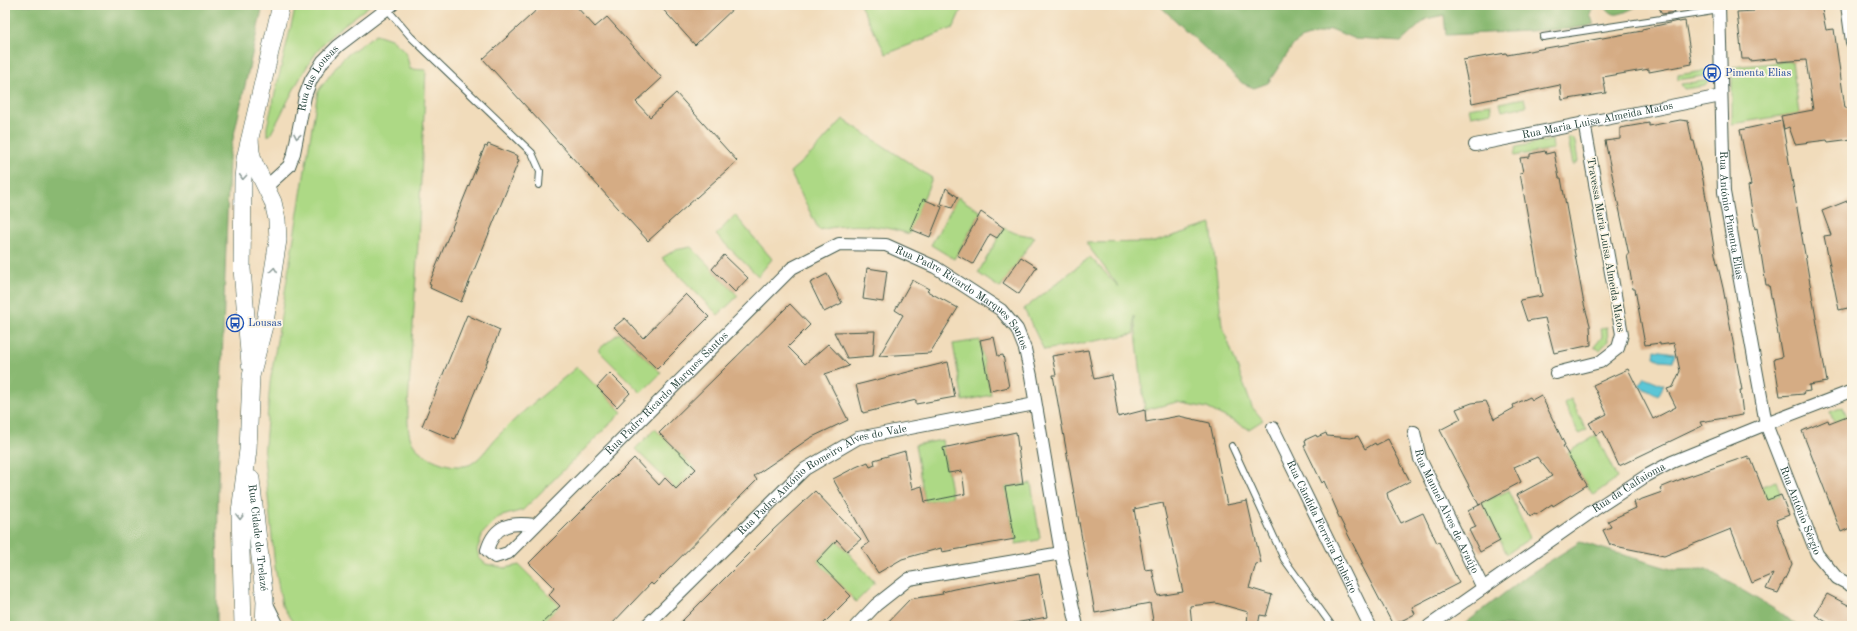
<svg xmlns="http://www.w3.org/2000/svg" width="1857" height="631" viewBox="0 0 1857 631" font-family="'Old Standard TT',serif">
<rect width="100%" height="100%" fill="#fcf5e5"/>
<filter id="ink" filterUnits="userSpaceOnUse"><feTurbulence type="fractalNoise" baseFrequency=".025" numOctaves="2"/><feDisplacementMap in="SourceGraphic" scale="8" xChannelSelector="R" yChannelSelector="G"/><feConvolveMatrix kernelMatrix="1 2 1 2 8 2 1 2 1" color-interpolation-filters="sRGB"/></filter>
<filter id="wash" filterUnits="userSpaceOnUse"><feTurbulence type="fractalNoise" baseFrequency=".012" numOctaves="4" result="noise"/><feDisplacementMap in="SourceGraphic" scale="16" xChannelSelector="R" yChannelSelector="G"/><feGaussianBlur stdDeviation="0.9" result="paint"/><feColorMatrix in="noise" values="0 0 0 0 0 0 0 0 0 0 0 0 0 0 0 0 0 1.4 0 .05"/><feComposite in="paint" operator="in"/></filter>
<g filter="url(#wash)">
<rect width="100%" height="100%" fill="#f1dcbb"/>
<path fill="#add985" stroke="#668b5c" d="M296,5H370C355,17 338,28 325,42C301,69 287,105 270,135H267V127Z
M860,5H959L961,10L953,28L886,54Z
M376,34L391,39L406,52L410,69L426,70L418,243L408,406C408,417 407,429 411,440C417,457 455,472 471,464C483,457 491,442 501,433C524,409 551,389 577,367L622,412L523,510L499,517L483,533L477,550L480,559L486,564L505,568L519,565L560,606L539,626H295L282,605L275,567L264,457L270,383L318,91L343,58Z
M1792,61L1799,113L1732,124V67Z
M1710,70V75L1678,80V75Z
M1710,80L1705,86L1684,89L1681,84Z
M1524,98L1526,106L1502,111L1500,103Z
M1490,104L1492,112L1471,116L1469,108Z
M843,119L932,178L909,234C879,224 850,223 819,230L790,172L812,153Z
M1568,138H1571L1575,142L1578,161L1573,165Z
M1552,140L1553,149L1514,156L1516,147Z
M958,197L981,212L954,259L931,245Z
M735,215L772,259L758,276L716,235Z
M1211,224L1222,325L1252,407L1263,420L1249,429L1207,408L1177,402L1145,410L1134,316V334L1044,350L1024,309L1090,257L1119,287L1086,243L1154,242Z
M1004,228L1015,233L1035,237L1000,288L978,273Z
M691,247L738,296L718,315L662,258L675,250Z
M1607,327L1608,341L1600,350L1594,347L1602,337L1601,328Z
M619,333L661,373L641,393L598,350Z
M980,340L991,395L963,401L953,344Z
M1571,399L1586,430L1579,434L1564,403Z
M1843,407L1849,422L1837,431L1830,412Z
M655,429L696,469L676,489L635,449Z
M1596,435L1617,478L1593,495L1567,453Z
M942,440L952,497L925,502L915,445Z
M1776,481L1781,495L1726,516L1720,502Z
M1031,483L1040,538L1038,540L1016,544L1005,487Z
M1508,491L1530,538L1507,554L1481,503Z
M837,540L875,583L856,602L817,561Z"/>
<path fill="#8ab972" stroke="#547b53" d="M5,5H263L229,157L218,480L217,626H5Z
M1159,5H1640C1633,8 1625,13 1618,14C1608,16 1609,2 1592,9L1590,15L1594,24L1588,26L1570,29L1446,35L1444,15L1426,19L1401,42L1355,39L1331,29L1303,38L1294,44L1268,83L1254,88L1242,83Z
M1580,542L1674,570L1706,569L1774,609L1799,626H1462L1528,575Z"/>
<path fill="#5bc6d6" stroke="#3d8285" d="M1655,350L1675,353L1673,361L1660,360L1654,357Z
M1644,377L1664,385L1658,396L1639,386Z"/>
<g id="blocks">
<path fill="#d5ac84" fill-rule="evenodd" d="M542,5H575L595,27L607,17L662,78L636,102L650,117L676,93L737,161L648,241L483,59Z
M659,5H737L695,45Z
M1658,5H1672L1675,12L1662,14Z
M1752,5H1821L1826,30L1834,29L1845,108H1848L1849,110H1852V139L1828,142L1827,140L1795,144L1789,127L1784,129L1781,116L1813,110L1806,60L1778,62L1777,58L1750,61L1749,59H1742L1737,12L1754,11Z
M1678,21L1679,22L1685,21L1692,64L1649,72V69L1603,77L1606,93L1562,100L1560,85L1472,103L1463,60L1506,53L1507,55L1642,31V29Z
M1680,120L1688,121L1692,141H1694L1703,180L1715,254L1723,288L1742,390H1740L1743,415L1700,422L1702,426L1619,466L1603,431L1596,435L1589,423L1607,414L1593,385L1628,369L1653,419L1676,407L1667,389L1673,387L1680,371L1674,343L1660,345V343L1645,345L1635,289H1633L1627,255H1629L1605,141L1620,139V128L1649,123V126Z
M1782,121L1827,382L1809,385L1810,391L1803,392L1804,394L1780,396L1774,359L1782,357L1769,285H1766L1757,228L1755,229L1748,186L1751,185L1740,130Z
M488,144L518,156L517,159L519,160L461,302L430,288L431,285L429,284L485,146L487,147Z
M1545,151L1546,154L1554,152L1559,178H1561L1584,304L1590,325L1591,345L1554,353L1545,318L1527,321L1520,300L1542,296L1520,173L1523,172L1520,158L1530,157V154Z
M946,188L958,197L952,208L941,204Z
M923,199L942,207L930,237L910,229Z
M1852,199V307L1839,310L1824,236L1831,235L1822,211Z
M981,212L1004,228L997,238L990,234L973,264L957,255Z
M724,255L748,278L735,292L712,269Z
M1021,257L1037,267L1019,294L1003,283Z
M867,268L887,271L883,302L863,299Z
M827,274L842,303L824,312L810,283Z
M912,280L929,289L927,291L958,308L930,353L879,356L903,315L895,310Z
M686,294L709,317L657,369L614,327L625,318L643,338Z
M790,304L810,325L788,347L805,364L828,344L849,366L825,374L848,420L810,438L754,476L757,480L653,585L651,583L610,626H539L560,606L549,595L554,588L529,563L634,458L659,485L665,478L676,489L696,469L659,433Z
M467,315L500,330L455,440L422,426Z
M875,331L873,356L847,358L834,332Z
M994,337L998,356L1003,355L1009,387L990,391L980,340Z
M1088,350L1094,379L1112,375L1118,417L1145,410L1146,422L1179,416L1210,423L1227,505L1247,501L1261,563L1256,564L1249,588L1272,595L1266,616L1260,615L1258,626L1247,624L1248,612L1216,603L1190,606L1192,626H1154L1150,603L1095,613L1053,375H1056L1052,356ZM1163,503L1183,592L1158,596L1152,569L1145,570L1134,509Z
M948,362L955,397L916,404V400L863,413L856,385Z
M610,373L630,393L617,407L597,387Z
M1541,395L1565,445L1563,446L1587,485L1553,506L1552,504L1536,515L1535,513L1530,516L1517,495L1552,476L1537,457L1514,467L1521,482L1482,503L1500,541L1480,552L1469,530L1476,527L1468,511L1481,504L1479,505L1440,430L1461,419L1456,409L1472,403L1486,401L1494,419L1514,408L1513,405L1530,397L1532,400Z
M1852,414V527L1841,532L1802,431L1828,420L1829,423Z
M1016,432L1023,484L1005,487L1015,539L942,552L941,548L902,559L878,573L862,548L869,543L833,479L856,467L868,462L870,467L875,465L874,460L905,451L912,489L922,486L925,502L965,494L962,471L948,473L943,448Z
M1326,433L1327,436L1351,438L1358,436L1365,449L1375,443L1376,445L1388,439L1410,481L1387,493L1388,498L1401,523L1423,513L1437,543L1439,542L1459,583L1412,607L1415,614L1393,625L1361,564H1363L1337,513H1338L1324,481L1322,483L1304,446L1306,445L1305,440L1316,435L1317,437Z
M1748,456L1749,460L1751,459L1767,500L1781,495L1789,515L1776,520L1792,564L1778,593L1766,589L1773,574L1752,583L1731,529L1664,556L1610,545L1603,530L1611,527L1608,521L1636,508L1634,502L1662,492L1660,488L1684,478Z
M815,491L861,539L847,551L837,540L817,561L851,596L821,626H677L773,530Z
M1039,574L1047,617L999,626H884L910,599L943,594L942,592L954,589Z
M1827,594L1852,607V626H1833L1815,615Z"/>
</g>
</g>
<g filter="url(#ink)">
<use href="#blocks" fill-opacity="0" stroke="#3e5548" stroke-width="1"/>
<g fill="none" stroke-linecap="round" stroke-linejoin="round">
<g stroke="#3e5548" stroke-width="8">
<path id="lane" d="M387,9L411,37L532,153L540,171L539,185
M1543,37L1720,10
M1232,446L1284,559L1332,626"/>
</g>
<g stroke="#3e5548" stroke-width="14">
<g id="street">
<path id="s1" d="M1719,5L1724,192L1766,424L1817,554L1837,578L1852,586"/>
<path d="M1847,5L1852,42"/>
<path id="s2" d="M1475,145L1721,96"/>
<path id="s3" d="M266,187L289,166L294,153L305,96L311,80L323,61L338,46L392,5"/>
<path d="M1556,373L1600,362L1618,348L1622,334L1584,122"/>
<path id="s4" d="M1273,428L1370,626"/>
<path id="s5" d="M1414,432L1420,459L1483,588"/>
<path id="s6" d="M535,525C511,522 495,524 487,550L495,557L508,553L792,268L839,244L886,245L935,267L1001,310L1017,329L1025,349L1031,376L1061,553L1077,626"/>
<path d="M266,602L278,626"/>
<path id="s7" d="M646,626L805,469L858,438L1035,404"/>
<path d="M856,626L876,605L909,579L1061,553"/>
<path id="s8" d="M1429,626L1594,510L1646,476L1672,462L1766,424L1852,391"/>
</g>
</g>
<g stroke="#3e5548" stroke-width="18">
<g id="secondary">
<path d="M250,364L242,269L243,178L245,159L281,5"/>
<path id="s9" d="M251,479L265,601L264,626"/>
<path d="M243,626L240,512L248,450L251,376L265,322L278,240L277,220L273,202L254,163L251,152L250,139"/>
</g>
</g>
<use href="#lane" stroke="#fff" stroke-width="6"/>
<use href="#street" stroke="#fff" stroke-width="12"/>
<use href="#secondary" stroke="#fff" stroke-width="17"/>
</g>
<defs><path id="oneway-chevron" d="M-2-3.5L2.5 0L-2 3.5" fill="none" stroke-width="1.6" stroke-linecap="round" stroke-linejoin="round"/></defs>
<g stroke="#8f9e9a">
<use href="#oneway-chevron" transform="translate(297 136) rotate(101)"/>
<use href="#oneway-chevron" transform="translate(243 177) rotate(94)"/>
<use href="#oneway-chevron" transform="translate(274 270) rotate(-82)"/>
<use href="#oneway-chevron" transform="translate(240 517) rotate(89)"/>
</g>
</g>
<defs>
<g id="bus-ring" transform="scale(0.9)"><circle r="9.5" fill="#fcf5e5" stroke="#1a4fb4" stroke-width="1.5"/><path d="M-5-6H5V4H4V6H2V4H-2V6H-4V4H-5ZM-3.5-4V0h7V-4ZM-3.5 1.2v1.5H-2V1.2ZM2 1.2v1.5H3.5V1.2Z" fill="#1a4fb4"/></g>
</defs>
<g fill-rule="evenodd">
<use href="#bus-ring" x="1712" y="73"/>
<use href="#bus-ring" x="235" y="323"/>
</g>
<g text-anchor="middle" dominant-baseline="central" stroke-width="3.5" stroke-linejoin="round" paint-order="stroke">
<g font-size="11" fill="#164399" stroke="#fcf5e5" text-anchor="start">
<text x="1725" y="73">Pimenta Elias</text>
<text x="248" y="323">Lousas</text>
</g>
<g font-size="11" fill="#1f3d34" stroke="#fcf5e5">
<text stroke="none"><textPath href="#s3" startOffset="125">Rua das Lousas</textPath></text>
<text stroke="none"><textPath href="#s2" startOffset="125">Rua Maria Luisa Almeida Matos</textPath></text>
<text stroke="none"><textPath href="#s1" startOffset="211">Rua António Pimenta Elias</textPath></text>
<text transform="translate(1605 245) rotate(80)">Travessa Maria Luisa Almeida Matos</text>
<text stroke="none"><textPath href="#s6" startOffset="682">Rua Padre Ricardo Marques Santos</textPath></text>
<text stroke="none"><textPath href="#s6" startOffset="310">Rua Padre Ricardo Marques Santos</textPath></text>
<text stroke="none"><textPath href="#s7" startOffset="233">Rua Padre António Romeiro Alves do Vale</textPath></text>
<text stroke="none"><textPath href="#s8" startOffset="243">Rua da Calfaioma</textPath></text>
<text stroke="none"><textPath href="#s5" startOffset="86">Rua Manuel Alves de Araújo</textPath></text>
<text stroke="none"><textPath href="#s1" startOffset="516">Rua António Sérgio</textPath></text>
<text stroke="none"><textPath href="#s4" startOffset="110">Rua Cândida Ferreira Pinheiro</textPath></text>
<text stroke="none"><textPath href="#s9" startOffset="59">Rua Cidade de Trelazé</textPath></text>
</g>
</g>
<rect width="1857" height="631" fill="none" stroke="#fcf5e5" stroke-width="20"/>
</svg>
